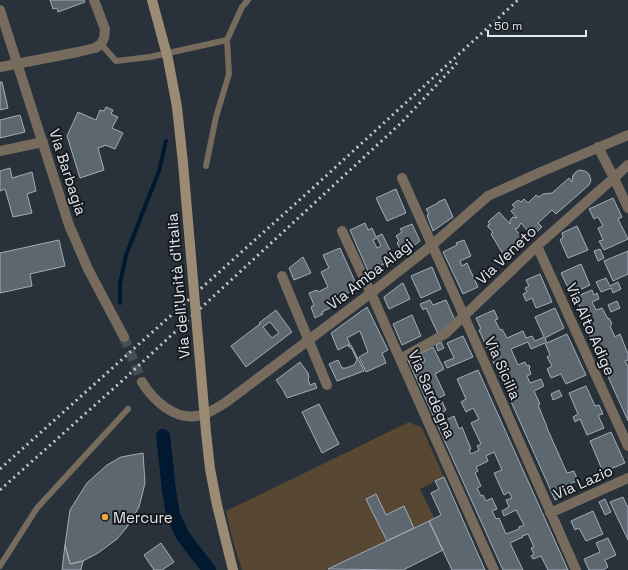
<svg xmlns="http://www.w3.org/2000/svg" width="628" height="570" viewBox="0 0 628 570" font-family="'Space Grotesk',sans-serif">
<rect width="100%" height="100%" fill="#29323a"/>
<path fill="#574733" d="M409,422L422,428L444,477L420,489L434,518L327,570H242L232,538L226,511Z"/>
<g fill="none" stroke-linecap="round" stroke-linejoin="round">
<path stroke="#001930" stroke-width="4" d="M120,303V284L126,255L159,171L166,141"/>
<path stroke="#001930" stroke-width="14" d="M163,436L169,490L173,515L183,536L209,570"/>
</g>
<path fill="#5d6770" stroke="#a3adb7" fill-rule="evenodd" d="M50,0H84L85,2L58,12L57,8L53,9Z
M0,82H2L8,108L0,110Z
M106,107L113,110L111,114L118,117L112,128L123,133L115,149L105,145L104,146L98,148L104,170L80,178L67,136L78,112L96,120L100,110L104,111Z
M20,115L25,132L0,138V120Z
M10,168L12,178L32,172L36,191L27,194L32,213L13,217L5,189L0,191V171Z
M579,170L585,171L589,174L591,180L589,185L556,214L552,210L538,223L542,227L532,236L521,223L518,228L515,229L525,241L516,250L512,247L503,254L491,234L493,232L488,227V225L490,224L488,222L499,212L510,224V221L511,219L513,217L517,218L511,211L515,207L512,205L518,200L521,202L524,199L528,203L536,195L539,197L543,194L552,193L569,178L572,182L573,175L576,172Z
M396,189L406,213L387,221L376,198Z
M613,198L622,217L618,219L628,239L604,250L599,241L603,240L598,228L603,226L598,217L594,219L589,209Z
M445,199L453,217L433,231L427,215L429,214L426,209L438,203V202Z
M365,223L368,230L372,228L376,237L382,234L393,256L388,258L390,261L376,268L378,273L371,278L350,230ZM377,238L381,246L377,248L373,240Z
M412,224L420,241L403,254L397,243L399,241L396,236L402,232L400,229Z
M577,226L588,250L568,258L560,240L563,237L562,233Z
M59,240L65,266L30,274L32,286L0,293V253Z
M464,240L471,256L460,261L462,266L467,263L478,287L463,294L443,252L457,245L456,243Z
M340,248L358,288L341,296L340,294L333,297L336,303L330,308L322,312L323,314L315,318L311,307L314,305L309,293L317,290L318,292L328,287L321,272L329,268L323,255Z
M600,249L604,258L598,261L594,251Z
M628,251V274L613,281L604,261Z
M303,257L311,273L294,280L289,268Z
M581,264L590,285L571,294L561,273Z
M432,267L441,289L421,298L411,276Z
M540,274L552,302L536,308L532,298L526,301L523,294L527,292L525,288L529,286L526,280Z
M606,278L610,286L618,282L621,289L613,293L611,288L601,292L596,282Z
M403,283L410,299L389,309L384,298V297L401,284Z
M592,290L594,295L597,293L599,299L592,302L596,310L602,308L608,319L609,318L612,324L610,326L615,337L620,334L628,354V360L625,361L628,367V421L605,370L608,368L598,348L596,349L581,317L584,315L575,297Z
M430,300L433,305L446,300L455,320L438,334L426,308L423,310L420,304Z
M617,301L620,308L611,312L608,305Z
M367,307L388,350L382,353L386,363L366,372L359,357L368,352L360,331L347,338L350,344L338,350L331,333Z
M555,308L564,328L545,338L547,343L567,334L586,375L566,384L561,374L551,378L547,369L552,366L547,357L550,355L545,343L531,349L528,342L511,349L518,365L525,362L527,366L529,365L530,368H529L531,374L527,376L530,383L541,379L544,386L534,391L540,404L538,405L547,427V428L567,473L574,471L578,481L571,483L574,491L555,500L479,330L481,329L476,318L494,310L498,319L495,320L500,330L502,329L507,338L523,331L526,338L532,336L535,341L544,337L535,317Z
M276,310L292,332L246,367L231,346L260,324L259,323ZM270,322L279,333L272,338L263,327Z
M412,315L421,336L402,345L393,324Z
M463,336L473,357L447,368L444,362L454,358L447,343Z
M441,342L444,348L438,351L436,345Z
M351,345L364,371L337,381L329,364L338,360L342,368H346L354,365L357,360L352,349L348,346Z
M433,347L444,369L435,374L445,395L440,397L446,410L443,412L446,420L454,416L459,429L462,427L471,449L469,450L471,454L479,450L477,446L481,444L471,423L479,419L473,408L466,412L461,402L466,399L457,379L478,370L568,570H548L541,556L533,559L531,556L534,554L531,548L534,547L528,534L522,536L523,537L510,543L523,570H503L408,360L417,355L420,364L425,361L421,353ZM494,452L502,470L494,473L504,495L509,492L512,498L506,500L509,507L502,511L504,516L516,510L524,525L519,527V529L506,534L499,518L496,519L492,511L497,509L492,498L486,501L483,495L481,496L477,488L481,486L475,473L478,471L476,467L488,461L486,456Z
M300,362L308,373L309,378L308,379L310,385L315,383L317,388L287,398L283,390L276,380Z
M586,386L595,406L599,405L603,414L598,415L604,428L587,435L580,419L575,422L573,417L578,414L569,393Z
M559,390L562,396L553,400L551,394Z
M319,404L339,444L322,453L302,412Z
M611,432L625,463L603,472L590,441Z
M143,453L145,483L139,507L127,527L117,539L98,553L83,561L70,564L65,545L70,510L87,483L107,465L121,457Z
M444,477L485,570H452L429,521L441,515L431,493L439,489L435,481Z
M376,494L386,515L404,506L414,528L387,541L366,499Z
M623,497L627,506H628V540L610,502Z
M605,499L611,512L605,515L599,502Z
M593,511L603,534L586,541L579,528L575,530L571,521Z
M429,521L443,550L403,570L328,569Z
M608,538L616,555L605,560L608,567L603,570H589L584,559L600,552L596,543Z
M161,543L174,562L162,570H154L144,555Z
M65,545L70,564L83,561L81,570H62Z"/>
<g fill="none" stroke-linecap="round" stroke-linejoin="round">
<path stroke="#454d55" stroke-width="10" stroke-dasharray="10 5" stroke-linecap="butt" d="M124,337L142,382"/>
<path stroke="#766b5d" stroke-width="6" d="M101,44L116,61L150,57L227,40L242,7L248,0
M206,166L216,117L229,74L227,40
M0,566L37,508L128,409"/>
<path stroke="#766b5d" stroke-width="10" d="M0,67L78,52L95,48L101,44L104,38L105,29L94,0
M598,147L614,178L628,208
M0,151L43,142
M402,178L464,316L576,570
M342,231L371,293L400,359L494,570
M537,246L628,446
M282,276L327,385
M400,359L445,334L537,246L600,190L614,178L628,165
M550,513L628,478"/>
<path stroke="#766b5d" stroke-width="10" d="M0,10L69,225L88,269L124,337
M142,382C153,400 174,420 197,416C207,415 216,408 225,403L371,293L432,245L488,196L543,171L628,135"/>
<path stroke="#c2c9ce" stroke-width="3" stroke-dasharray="2 4" stroke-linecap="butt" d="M0,469L315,186L518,0
M0,490L123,380L401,123L457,63"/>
<path stroke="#9c8b74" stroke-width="10" d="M152,0L168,59L177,107L183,163L206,432L210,469L217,505L233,570"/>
</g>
<circle fill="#eea83c" stroke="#16191d" stroke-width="1.5" cx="105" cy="517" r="4"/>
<g text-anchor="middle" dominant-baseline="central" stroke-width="4" stroke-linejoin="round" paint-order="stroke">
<g font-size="15" fill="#e2e8ed" stroke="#16191d">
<text transform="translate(68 172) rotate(72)">Via Barbagia</text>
<text transform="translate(506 255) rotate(-44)">Via Veneto</text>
<text transform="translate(370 274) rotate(-38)">Via Amba Alagi</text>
<text transform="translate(178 286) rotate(-95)">Via dell'Unità d'Italia</text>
<text transform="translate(591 329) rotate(66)">Via Alto Adige</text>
<text transform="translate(503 368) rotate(66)">Via Sicilia</text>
<text transform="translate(432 394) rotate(66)">Via Sardegna</text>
<text transform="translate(583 482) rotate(-24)">Via Lazio</text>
</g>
<g font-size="15" fill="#e2e8ed" stroke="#16191d" text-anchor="start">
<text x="113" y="517">Mercure</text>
</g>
</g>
<path d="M488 30v6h98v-6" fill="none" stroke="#e2e8ed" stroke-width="2"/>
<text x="494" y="30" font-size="12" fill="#e2e8ed" stroke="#16191d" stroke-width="3" paint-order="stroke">50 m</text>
</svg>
